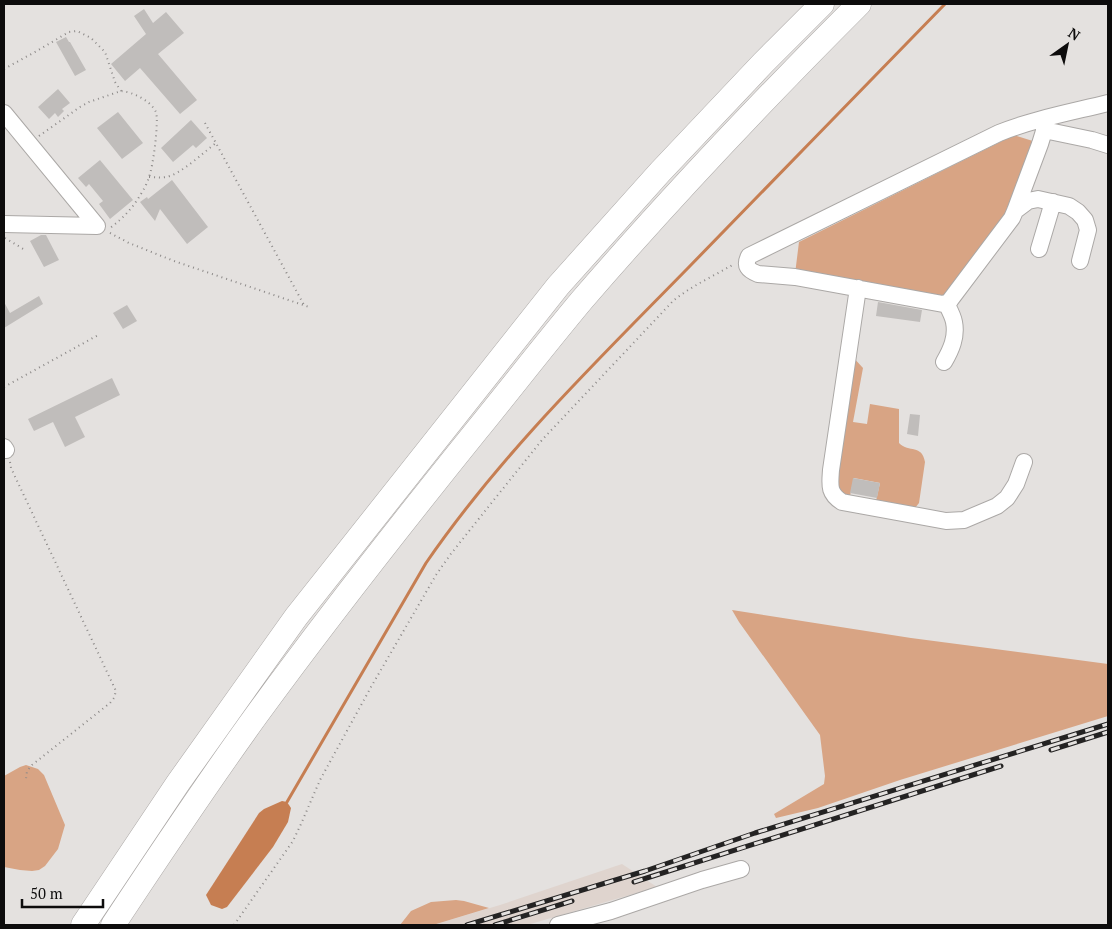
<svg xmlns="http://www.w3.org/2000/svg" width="1112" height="929" viewBox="0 0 1112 929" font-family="'PT Serif',serif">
<rect width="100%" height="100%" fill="#e4e1df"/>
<path fill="#dfd4ce" d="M622,864L657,887L527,925H433L500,905Z"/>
<path fill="#d8a484" d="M1014,135L1036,142L1013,208L948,298L795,274L799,242Z
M851,355L863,368L853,422L867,424L870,404L899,409V443C909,453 922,444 925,462L919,503L915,508L876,501L880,483L854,478L850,496L838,495L835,491Z
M732,610L911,638L1108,664V716L900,780L818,808L776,818L774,814L824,784L825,776L820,735L739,622Z
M26,765L38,769L44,775L65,825L58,849L45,866L39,870L32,871L20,870L4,867V776L20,767Z
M456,900L464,901L489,908L433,925H400L411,911L431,902Z"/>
<path fill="#c67e52" d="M282,801L287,802L291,808L288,822L273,847L227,907L222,909L211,905L206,895L259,813L264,809Z"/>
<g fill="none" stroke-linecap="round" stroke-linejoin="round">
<path stroke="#c67e52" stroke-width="3" d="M287,802L426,563C501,454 596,362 688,268C774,180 859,92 945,4"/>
</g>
<path fill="#c0bdbb" d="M144,9L153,23L166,12L184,33L158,54L197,100L180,114L140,68L125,81L111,64L146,34L134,16Z
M66,37L69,42H70L86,70L75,76L56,42Z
M58,89L70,103L62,109L64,111L58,117L55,113L49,119L38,107Z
M118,112L143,143L122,159L97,128Z
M191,120L207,138L196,148L193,145L173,162L161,148Z
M100,160L133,200L110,219L99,204L103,201L89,184L86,187L78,178Z
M172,180L208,227L187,244L160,209L155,221L140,202L147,197L148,199Z
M41,235H46L59,260L44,267L30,241Z
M39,296L43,304L4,328V302L10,313Z
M878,302L922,310L920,322L876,316Z
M127,305L137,321L123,329L113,313Z
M112,378L120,395L75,417L85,437L65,447L53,422L34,431L28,419Z
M910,414L920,415L918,436L907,434Z
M853,478L880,483L877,498L850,493Z"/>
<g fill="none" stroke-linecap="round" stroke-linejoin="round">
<g stroke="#aba8a6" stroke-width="18">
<path id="minor" d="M4,113L97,226
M1048,118L1040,144L1015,211L1012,218L951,299L949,302L943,304L795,277L758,274C748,270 744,266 749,256L999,133C1034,119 1072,112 1108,103
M1044,130L1092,140L1108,145
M1016,210L1028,201L1038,199L1069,206L1078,212L1085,220L1088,230L1080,261
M4,224L97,226
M1039,249L1053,202
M858,288L831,470C830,485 828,493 842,502L946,521L964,520L997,506L1007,498L1016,484L1024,462
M944,362C951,350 957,337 954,322C953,316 949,309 946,303
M4,447L6,450
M558,925L611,911L702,880L741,869"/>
</g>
<g stroke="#aba8a6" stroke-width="25">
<path id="highway" d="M83,925L178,783L296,617L558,286L660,172L763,63L822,4
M113,925C160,854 207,783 258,713C328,617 402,523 477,430C512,387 546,343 582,300C670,198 764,99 859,4"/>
</g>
<path stroke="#8c8988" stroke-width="2" stroke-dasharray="1 4" stroke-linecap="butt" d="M4,69L35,52L69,32L77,31L91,38L105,52L115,82L121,91
M205,123L304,305
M39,136L80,107L89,102L121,91C133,92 151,101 156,112C159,122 153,167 149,177C147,184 143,191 139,197C131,210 122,219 110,228
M149,177C155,177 160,178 166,177C180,175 204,152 216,143
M110,233L129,243L174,261L309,307
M5,238L25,250
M4,387L100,334
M10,462L11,468L116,691L114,698L110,703L32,765L27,771L26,779
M234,925L293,841L301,824L320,780L371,687L436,575L450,555L489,506L542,440L673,301C691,286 714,276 734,264"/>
<use href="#minor" stroke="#fff" stroke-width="16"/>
<use href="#highway" stroke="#fff" stroke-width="24"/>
<g stroke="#242323" stroke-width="5">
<path id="rail" d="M1051,750L1108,732
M634,882L1001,766
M467,925L645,871L755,833L1108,724
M495,925L572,901"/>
</g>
<use href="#rail" stroke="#e4e1df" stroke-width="3" stroke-dasharray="9" stroke-linecap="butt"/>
</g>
<rect width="1112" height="929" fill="none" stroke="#0d0c0c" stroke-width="10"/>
<g transform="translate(1067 45) rotate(33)" stroke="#e4e1df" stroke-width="4" paint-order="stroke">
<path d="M0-4L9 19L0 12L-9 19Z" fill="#0d0c0c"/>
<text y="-8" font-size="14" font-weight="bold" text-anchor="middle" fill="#0d0c0c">N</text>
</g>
<path d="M22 899v8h81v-8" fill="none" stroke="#0d0c0c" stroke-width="2.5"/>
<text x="30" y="899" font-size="15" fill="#0d0c0c" stroke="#e4e1df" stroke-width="4" paint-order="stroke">50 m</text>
</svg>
